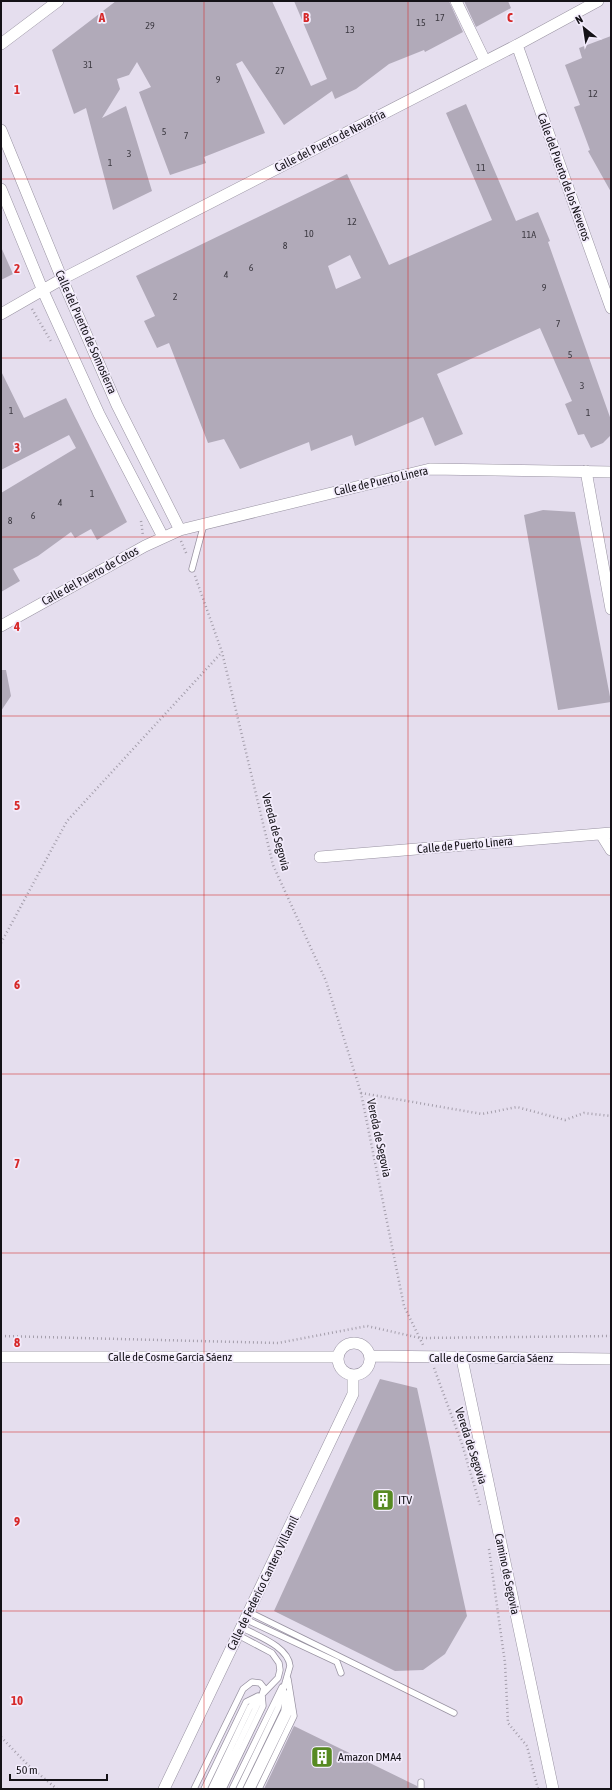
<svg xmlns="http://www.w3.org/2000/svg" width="612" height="1790" viewBox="0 0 612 1790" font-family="'Asap Condensed',sans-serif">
<rect width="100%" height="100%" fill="#e5deee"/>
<path fill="#b1aab9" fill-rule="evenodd" d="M116,1H272L311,86L327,79L294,1H449L463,32L425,52L424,50L389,64L356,89L335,99L332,91L284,125L242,61L236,64L265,133L204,157L206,163L170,175L139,92L151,87L137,62L129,75L117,79L120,89L102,118L126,106L152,191L113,210L86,108L74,114L52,50Z
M464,1H508L511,8L476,27Z
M611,36V192L588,151L590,150L574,107L580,105L565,65L582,58L579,48Z
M466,104L516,221L538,212L550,241L548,242L611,420V435L603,443L591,448L584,434L578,435L565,404L572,401L540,328L437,374L463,434L435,446L423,417L355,446L352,435L311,451L309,442L240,469L224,439L208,443L169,343L157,348L144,321L155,316L136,276L347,174L389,265L492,220L446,113ZM350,255L361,278L336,289L328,266Z
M1,247L13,274L1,280Z
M1,371L24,418L66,398L127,522L97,540L91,529L75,538L71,532L38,556L13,569L20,581L1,592V493L76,448L69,435L1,470Z
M543,510L575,512L611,702L558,710L524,515Z
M1,670H6L11,696L1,711Z
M380,1379L417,1388L467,1616L445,1654L423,1670L395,1671L274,1611Z
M294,1726L417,1786V1789H264Z"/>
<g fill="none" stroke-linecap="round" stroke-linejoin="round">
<g stroke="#9993a2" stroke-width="7">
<path id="lane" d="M192,569L204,524
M249,1612L454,1713
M245,1619L337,1662L341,1673
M194,1789L243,1689L252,1682L260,1683L264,1688L262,1695L217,1789
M204,1789L246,1702L258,1696
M211,1789L250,1707L278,1678L280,1670L279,1663L272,1653L238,1635
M223,1789L263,1706L262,1695
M232,1789L282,1687
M239,1789L278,1708L290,1666C288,1646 257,1636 241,1627
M246,1789L284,1711L286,1693
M252,1789L289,1713L288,1697
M259,1789L294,1716L288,1679
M421,1789V1782"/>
</g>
<g stroke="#9993a2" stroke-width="12">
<path id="street" d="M456,1L485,61
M1,44L58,1
M517,45L611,308
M1,130L62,279L117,405L180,530
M1,189L43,291L99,414L163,537
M1,314L62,279L517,45L598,1
M586,471L611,609
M1,626L145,546L180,530L430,469L611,472
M601,834L611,850
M320,857L611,833
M338 1359a16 16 0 1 1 32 0a16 16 0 1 1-32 0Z
M370,1356L611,1359
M1,1357H338
M462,1359L553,1789
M164,1789L353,1394V1375"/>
</g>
<path stroke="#a49eab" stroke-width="2.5" stroke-dasharray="1 3" stroke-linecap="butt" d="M32,309L52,343
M141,521L143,536
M181,541L187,555
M195,576L222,652L273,865L326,981L361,1093L404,1306L423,1345
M1,943L67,821L222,652
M361,1093L482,1114L517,1107L565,1120L584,1113L611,1116
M1,1336L278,1343L367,1326L420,1338L611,1336
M434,1368L462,1444L480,1505
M489,1549L505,1663L508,1723L527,1746L538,1789
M1,1737L28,1765L57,1789"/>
<use href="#lane" stroke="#fff" stroke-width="5.5"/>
<use href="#street" stroke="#fff" stroke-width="11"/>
</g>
<path fill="none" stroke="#d62828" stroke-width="1" stroke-opacity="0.55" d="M204,1V1789M408,1V1789M1,179H611M1,358H611M1,537H611M1,716H611M1,895H611M1,1074H611M1,1253H611M1,1432H611M1,1611H611"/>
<defs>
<g id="building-square" transform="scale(1.15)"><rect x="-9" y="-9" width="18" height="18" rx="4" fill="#578a22" stroke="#f2ebfb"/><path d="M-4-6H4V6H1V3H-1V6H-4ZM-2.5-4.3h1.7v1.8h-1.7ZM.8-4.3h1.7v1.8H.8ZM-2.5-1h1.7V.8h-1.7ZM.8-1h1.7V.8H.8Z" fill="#fff"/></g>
</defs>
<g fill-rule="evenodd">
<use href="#building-square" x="383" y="1500"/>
<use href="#building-square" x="322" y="1757"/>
</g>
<g text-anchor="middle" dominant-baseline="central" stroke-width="3.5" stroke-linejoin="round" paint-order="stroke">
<g font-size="10" fill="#3b3840">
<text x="440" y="17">17</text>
<text x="421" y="22">15</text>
<text x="150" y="25">29</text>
<text x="350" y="29">13</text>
<text x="88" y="64">31</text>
<text x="280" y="70">27</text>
<text x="218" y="79">9</text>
<text x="593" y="93">12</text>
<text x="164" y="131">5</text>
<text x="186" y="135">7</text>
<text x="129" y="153">3</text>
<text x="110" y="162">1</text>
<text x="481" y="167">11</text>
<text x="352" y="221">12</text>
<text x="309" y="233">10</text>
<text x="529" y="234">11A</text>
<text x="285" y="245">8</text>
<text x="251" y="267">6</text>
<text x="226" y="274">4</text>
<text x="544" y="287">9</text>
<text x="175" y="296">2</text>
<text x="558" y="323">7</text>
<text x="570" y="354">5</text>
<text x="582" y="385">3</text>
<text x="11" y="410">1</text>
<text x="588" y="412">1</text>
<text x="92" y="493">1</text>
<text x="60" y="502">4</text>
<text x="33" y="515">6</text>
<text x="10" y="520">8</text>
</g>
<g font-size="12" fill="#141217" stroke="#f2ebfb">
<text transform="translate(330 141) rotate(-27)">Calle del Puerto de Navafría</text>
<text transform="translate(564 177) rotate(70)">Calle del Puerto de los Neveros</text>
<text transform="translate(86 332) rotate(66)">Calle del Puerto de Somosierra</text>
<text transform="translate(381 481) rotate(-13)">Calle de Puerto Linera</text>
<text transform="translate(90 576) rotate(-29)">Calle del Puerto de Cotos</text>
<text transform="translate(276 832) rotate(75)">Vereda de Segovia</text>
<text transform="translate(465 845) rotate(-5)">Calle de Puerto Linera</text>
<text transform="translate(379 1138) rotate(78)">Vereda de Segovia</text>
<text x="170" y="1357">Calle de Cosme García Sáenz</text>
<text x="491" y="1358">Calle de Cosme García Sáenz</text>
<text transform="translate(471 1446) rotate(72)">Vereda de Segovia</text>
<text transform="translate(507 1574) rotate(78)">Camino de Segovia</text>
<text transform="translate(263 1583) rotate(-64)">Calle de Federico Cantero Villamil</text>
</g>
<g font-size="12" fill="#141217" stroke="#f2ebfb" text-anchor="start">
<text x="398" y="1500">ITV</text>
<text x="338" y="1757">Amazon DMA4</text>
</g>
</g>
<g font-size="13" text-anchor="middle" font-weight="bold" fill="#d62828" stroke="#f2ebfb" stroke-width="3.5" stroke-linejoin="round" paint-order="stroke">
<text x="102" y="22">A</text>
<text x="306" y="22">B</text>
<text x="510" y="22">C</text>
<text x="17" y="94">1</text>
<text x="17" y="273">2</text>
<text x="17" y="452">3</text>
<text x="17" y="631">4</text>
<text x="17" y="810">5</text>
<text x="17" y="989">6</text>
<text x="17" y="1168">7</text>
<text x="17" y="1347">8</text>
<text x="17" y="1526">9</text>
<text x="17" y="1705">10</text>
</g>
<rect width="612" height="1790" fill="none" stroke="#141217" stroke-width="4"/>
<g transform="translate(584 28) rotate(330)" stroke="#f2ebfb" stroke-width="3" paint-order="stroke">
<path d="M0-3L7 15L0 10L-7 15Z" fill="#141217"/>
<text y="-6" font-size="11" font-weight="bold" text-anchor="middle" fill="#141217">N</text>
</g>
<path d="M10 1774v6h97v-6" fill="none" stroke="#141217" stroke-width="2"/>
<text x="16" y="1774" font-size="12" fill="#141217" stroke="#f2ebfb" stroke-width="3" paint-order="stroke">50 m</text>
</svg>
